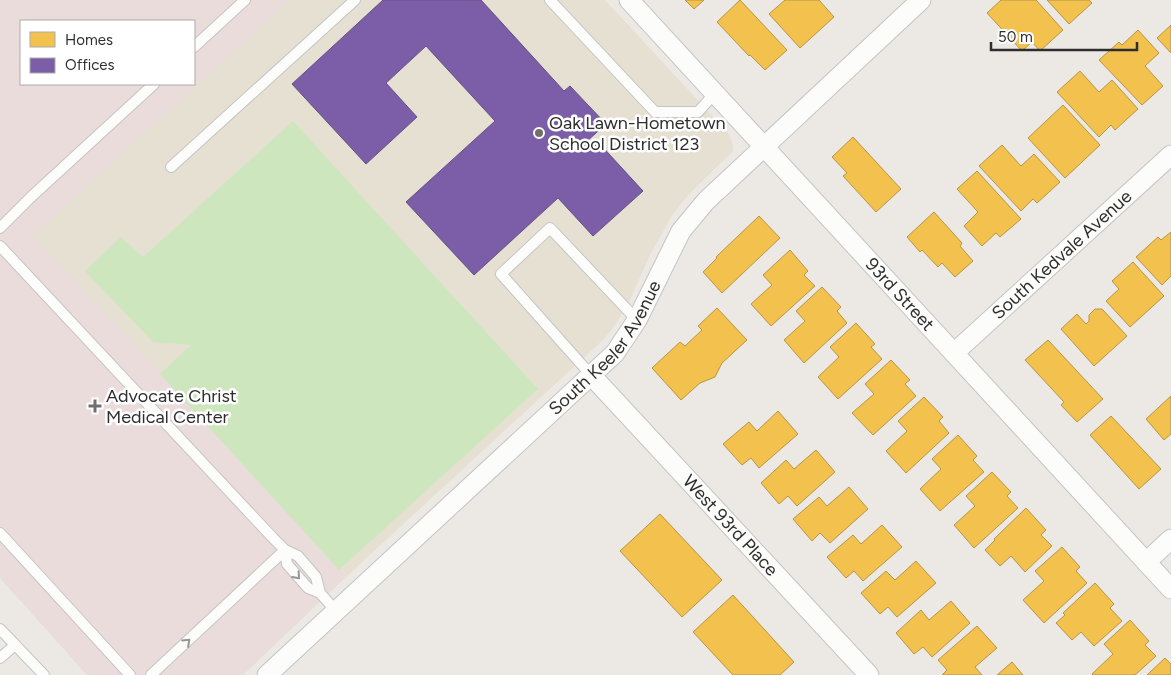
<svg xmlns="http://www.w3.org/2000/svg" width="1171" height="675" viewBox="0 0 1171 675" font-family="Figtree,sans-serif">
<rect width="100%" height="100%" fill="#ece8e4"/>
<path fill="#e6e0d3" d="M290,0H605L729,134L733,145V151L689,194L673,214L651,253L628,304L616,324L604,339L347,576L33,235Z"/>
<path fill="#e9dcdb" fill-rule="evenodd" d="M0,0H290L33,235L347,576L243,675H87L0,578ZM21,21H194V84H21Z"/>
<path fill="#cee6be" d="M293,121L538,389L339,570L160,374L191,345L153,342L85,271L121,237L143,257Z"/>
<path fill="#f2c14e" stroke="#b79544" d="M685,0H704L694,9Z
M740,0L787,50L765,70L750,55L749,56L717,22Z
M785,0H819L834,17L800,48L769,14Z
M1001,0H1036L1063,30L1040,51L1032,42L1022,51L987,13Z
M1047,0H1089L1092,3L1069,24Z
M1171,25V53L1157,38Z
M1138,30L1159,53L1145,66L1163,86L1142,105L1099,60L1119,42L1122,45Z
M1080,71L1099,92L1112,80L1138,109L1115,130L1111,125L1099,137L1057,92Z
M1063,105L1100,145L1065,178L1028,138Z
M853,137L901,189L876,212L843,176L847,173L832,157Z
M1002,145L1021,166L1034,154L1060,182L1037,203L1033,199L1021,211L979,166Z
M977,171L1021,219L1000,237L996,233L982,246L964,226L978,212L957,189Z
M934,212L962,243L960,246L973,261L955,277L942,263L938,267L922,250L920,252L907,237Z
M759,216L780,238L722,293L703,272L717,258L716,257Z
M1171,232V276L1162,285L1136,257L1158,237L1161,240Z
M790,250L808,271L804,275L815,286L771,326L751,304L772,285L763,275Z
M1133,262L1164,296L1130,327L1106,301L1119,289L1112,281Z
M822,287L841,307L837,311L847,323L804,363L784,340L805,321L796,311Z
M717,308L747,340L722,363L715,377L700,383L681,400L652,368L680,342L685,346L702,330L698,326Z
M1095,309H1102L1127,336L1094,366L1061,329L1077,314L1086,324L1089,321V315Z
M856,323L875,344L871,347L882,359L838,399L818,377L839,357L830,347Z
M1048,340L1103,399L1077,422L1061,405L1064,402L1025,360Z
M891,360L910,380L905,384L916,396L873,435L852,413L874,394L865,384Z
M1171,396V434L1164,440L1146,419Z
M924,397L943,417L939,421L949,433L906,473L886,451L907,431L898,421Z
M778,411L798,434L759,468L751,458L742,465L723,444L749,422L757,431Z
M1111,416L1161,469L1139,489L1090,435Z
M958,435L977,456L973,460L984,472L940,511L920,489L941,469L932,459Z
M816,450L835,472L797,506L788,496L779,504L761,483L786,460L794,469Z
M992,472L1011,492L1007,496L1018,508L974,548L954,525L975,506L966,496Z
M849,487L868,509L830,543L820,533L812,541L793,519L819,497L827,506Z
M1026,508L1046,530L1041,535L1052,546L1025,572L1011,556L1000,566L985,550L995,540L994,539Z
M660,514L722,580L682,617L620,551Z
M882,525L902,547L863,581L854,571L846,578L827,557L853,535L861,544Z
M1062,547L1080,567L1076,571L1087,583L1044,623L1023,600L1044,581L1035,571Z
M916,561L936,583L897,617L888,607L880,614L861,593L886,571L895,580Z
M1095,583L1114,604L1110,608L1122,621L1094,646L1081,632L1072,640L1056,623L1065,615L1063,613Z
M733,595L794,662L780,675H733L693,632Z
M951,601L970,623L932,657L923,647L914,654L896,633L921,610L929,620Z
M1130,620L1149,641L1145,645L1156,656L1135,675H1093L1092,674L1113,654L1104,644Z
M977,626L997,648L975,667L982,675H942L947,670L938,660Z
M1165,658L1171,664V675H1147Z
M1012,662L1023,675H997Z"/>
<path fill="#7b5ea7" stroke="#645083" d="M383,0H481L564,91L570,86L606,124L586,142L592,148L598,142L643,191L593,236L558,198L474,275L406,202L495,121L426,46L386,83L417,117L366,164L292,84Z"/>
<g fill="none" stroke-linecap="round" stroke-linejoin="round">
<g stroke="#c5c4c5" stroke-width="12">
<path id="lane" d="M550,0L655,112H698L715,93
M194,47L245,0
M171,167L355,0
M0,228L31,197L154,84
M0,246L273,538L285,550L298,556L316,577L320,593
M591,375L501,274L550,228L637,320
M0,533L130,675
M285,550L287,564L308,588L320,593L336,611
M0,629L44,675
M0,658L15,645
M151,675L285,550"/>
</g>
<g stroke="#c5c4c5" stroke-width="21">
<g id="street">
<path id="s1" d="M629,0L1171,589"/>
<path id="s2" d="M954,353L1171,155"/>
<path id="s3" d="M591,375L869,675"/>
<path d="M1146,562L1171,539"/>
<path id="s4" d="M267,675L615,353L637,320L681,231L706,201L921,0"/>
</g>
</g>
<use href="#lane" stroke="#fcfcfb" stroke-width="10"/>
<use href="#street" stroke="#fcfcfb" stroke-width="19"/>
</g>
<defs><path id="oneway-chevron" d="M-2-3.5L2.5 0L-2 3.5" fill="none" stroke-width="1.6" stroke-linecap="round" stroke-linejoin="round" transform="scale(1.25)"/></defs>
<g stroke="#959594">
<use href="#oneway-chevron" transform="translate(297 576) rotate(48)"/>
<use href="#oneway-chevron" transform="translate(187 642) rotate(-43)"/>
</g>
<g fill="#706f6e" stroke="#fff" stroke-width="2">
<circle cx="539" cy="133" r="5"/>
<path d="M92.5 398.5h5v5h5v5h-5v5h-5v-5h-5v-5h5z"/>
</g>
<g text-anchor="middle" dominant-baseline="central" stroke-width="5" stroke-linejoin="round" paint-order="stroke">
<g font-size="18" fill="#2e2e2e" stroke="#fff" text-anchor="start">
<text x="549" y="123">Oak Lawn-Hometown<tspan x="549" dy="21">School District 123</tspan></text>
<text x="106" y="396">Advocate Christ<tspan x="106" dy="21">Medical Center</tspan></text>
</g>
<g font-size="18" fill="#2e2e2e" stroke="#fff">
<text stroke="none"><textPath href="#s2" startOffset="146">South Kedvale Avenue</textPath></text>
<text stroke="none"><textPath href="#s1" startOffset="400">93rd Street</textPath></text>
<text stroke="none"><textPath href="#s4" startOffset="472">South Keeler Avenue</textPath></text>
<text stroke="none"><textPath href="#s3" startOffset="205">West 93rd Place</textPath></text>
</g>
</g>
<rect x="20" y="20" width="175" height="65" fill="#ffffff" stroke="#ababab"/>
<rect x="30" y="32" width="25" height="15" fill="#f2c14e" stroke="#ababab"/>
<text x="65" y="45" font-size="15" fill="#2e2e2e">Homes</text>
<rect x="30" y="58" width="25" height="15" fill="#7b5ea7" stroke="#ababab"/>
<text x="65" y="70" font-size="15" fill="#2e2e2e">Offices</text>
<path d="M991 42v8h146v-8" fill="none" stroke="#2e2e2e" stroke-width="2.5"/>
<text x="998" y="42" font-size="15" fill="#2e2e2e" stroke="#ffffff" stroke-width="4" paint-order="stroke">50 m</text>
</svg>
